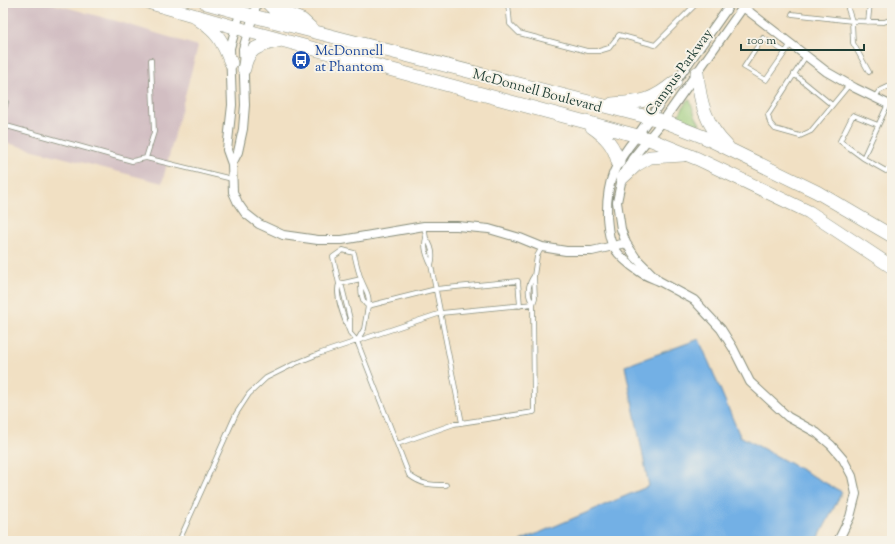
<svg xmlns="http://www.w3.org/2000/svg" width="895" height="544" viewBox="0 0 895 544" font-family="'Sorts Mill Goudy',serif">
<rect width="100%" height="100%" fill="#f7f3e8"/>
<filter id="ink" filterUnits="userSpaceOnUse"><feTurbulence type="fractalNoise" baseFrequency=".025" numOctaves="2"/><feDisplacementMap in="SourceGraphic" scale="8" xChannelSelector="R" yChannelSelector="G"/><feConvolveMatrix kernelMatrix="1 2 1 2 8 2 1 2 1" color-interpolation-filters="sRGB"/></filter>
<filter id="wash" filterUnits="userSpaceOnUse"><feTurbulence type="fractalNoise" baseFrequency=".012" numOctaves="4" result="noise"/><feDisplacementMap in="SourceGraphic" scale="16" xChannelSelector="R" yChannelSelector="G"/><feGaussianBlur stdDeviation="0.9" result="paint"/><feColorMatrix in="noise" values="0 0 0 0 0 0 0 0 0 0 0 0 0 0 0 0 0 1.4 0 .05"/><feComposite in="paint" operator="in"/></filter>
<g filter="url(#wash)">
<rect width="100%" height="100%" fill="#f1e0c3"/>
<path fill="#d2bec2" d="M3,3H50L120,22L198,46L162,183L3,142Z"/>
<path fill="#9ccb7a" stroke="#5e8457" d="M690,100L695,115L700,124L699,125L677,118L687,101Z"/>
<path fill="#73b0e5" stroke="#49768c" d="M699,339L740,436L842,492L817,541H520L649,486L625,366Z"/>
</g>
<g filter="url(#ink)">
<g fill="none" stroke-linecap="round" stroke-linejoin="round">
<g stroke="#888e7c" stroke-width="5.5">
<path id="service" d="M508,3L510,24L519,33L587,51H599L609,48L619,35L655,45L697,3
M849,3L848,9L852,21L884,22L892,19
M792,14L852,21L853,43L869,72
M868,22L870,3
M785,52L763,38L744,67L766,80L791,44
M806,56L768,115L770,123L775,129L800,136L811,131L849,85
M151,60L154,132L146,158L232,179
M794,74L832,105
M875,97L879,91L892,85
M3,101L6,102L3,113
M888,104L863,158L886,171L892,166
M3,125L132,161L146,158
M863,158L840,141L853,115L878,125
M424,226L426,238
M426,238C432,246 434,255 431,265C427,257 423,247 426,238Z
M343,250L333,257L339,284L342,287L350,319V333L357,341
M343,250L354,253C356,262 358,271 361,279C364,288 371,296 368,306
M431,265L462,423
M534,276L535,298L533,304C527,296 527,285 534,276Z
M534,276L537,256L542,247
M350,333C346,323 334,295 339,284L361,279C361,288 360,301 368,306
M446,485C430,485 422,485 409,475L357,341L364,329L368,306L436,289L518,281L520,306
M179,541L236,414L249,394L266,378L294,364L321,353L441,313L533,304L534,412L454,424L397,444"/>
</g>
<g stroke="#888e7c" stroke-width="10">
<path id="minor" d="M243,3L230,48L232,105L227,150L232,164L233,192L238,203L245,213L259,224L283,235L318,240H342L424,226H457L489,229L520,238L542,247L566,251H592L626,243
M731,3L637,136C615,163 606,181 607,217C608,226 608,238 613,246C619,256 631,266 640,272C645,276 653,278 659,281L636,258L626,243L621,229L617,202L622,178L632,159L663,121L746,3
M738,3L827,72L855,88L892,106
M232,164L238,152L243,129L245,105L243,49L257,3
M659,281L694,300L721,329L733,348L750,382L788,417L817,433L831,445L843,459L852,476L856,494L850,517L838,541"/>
</g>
<g stroke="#888e7c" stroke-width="14">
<path id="primary" d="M151,3L248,31L649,139L698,159L809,212L892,267
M206,3L253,16L663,121L704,137L817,192L892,236
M268,3L274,9L302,20L313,30
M198,19C218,33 222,40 231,63
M244,69C248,46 260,46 281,40
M697,73C700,102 705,124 727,146
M612,104C642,102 651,102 675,82
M592,127C605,136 614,145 618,162
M622,178L636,165L650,157L683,155"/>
</g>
<use href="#service" stroke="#fff" stroke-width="4"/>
<use href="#minor" stroke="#fff" stroke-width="8"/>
<use href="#primary" stroke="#fff" stroke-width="13"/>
</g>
</g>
<defs>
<g id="bus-disc" transform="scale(1)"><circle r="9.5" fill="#1a4fb4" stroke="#f7f3e8"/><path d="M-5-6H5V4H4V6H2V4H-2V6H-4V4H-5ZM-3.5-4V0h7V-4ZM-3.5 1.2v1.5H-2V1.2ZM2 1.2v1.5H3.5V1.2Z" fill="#fff"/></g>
</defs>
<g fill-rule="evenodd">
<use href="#bus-disc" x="301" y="60"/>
</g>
<g text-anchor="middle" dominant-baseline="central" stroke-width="4" stroke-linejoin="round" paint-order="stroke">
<g font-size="14" fill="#164399" stroke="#f7f3e8" text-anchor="start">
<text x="315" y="52">McDonnell<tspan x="315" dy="16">at Phantom</tspan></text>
</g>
<g font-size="14" fill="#1f3d34" stroke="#f7f3e8">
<text transform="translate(680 73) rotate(-54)">Campus Parkway</text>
<text transform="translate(537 92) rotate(15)">McDonnell Boulevard</text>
</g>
</g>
<rect width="895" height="544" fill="none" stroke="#f7f3e8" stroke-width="16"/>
<path d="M741 44v6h123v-6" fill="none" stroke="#1f3d34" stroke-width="2"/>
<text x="747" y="44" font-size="12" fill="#1f3d34" stroke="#f7f3e8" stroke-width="3" paint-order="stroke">100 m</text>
</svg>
